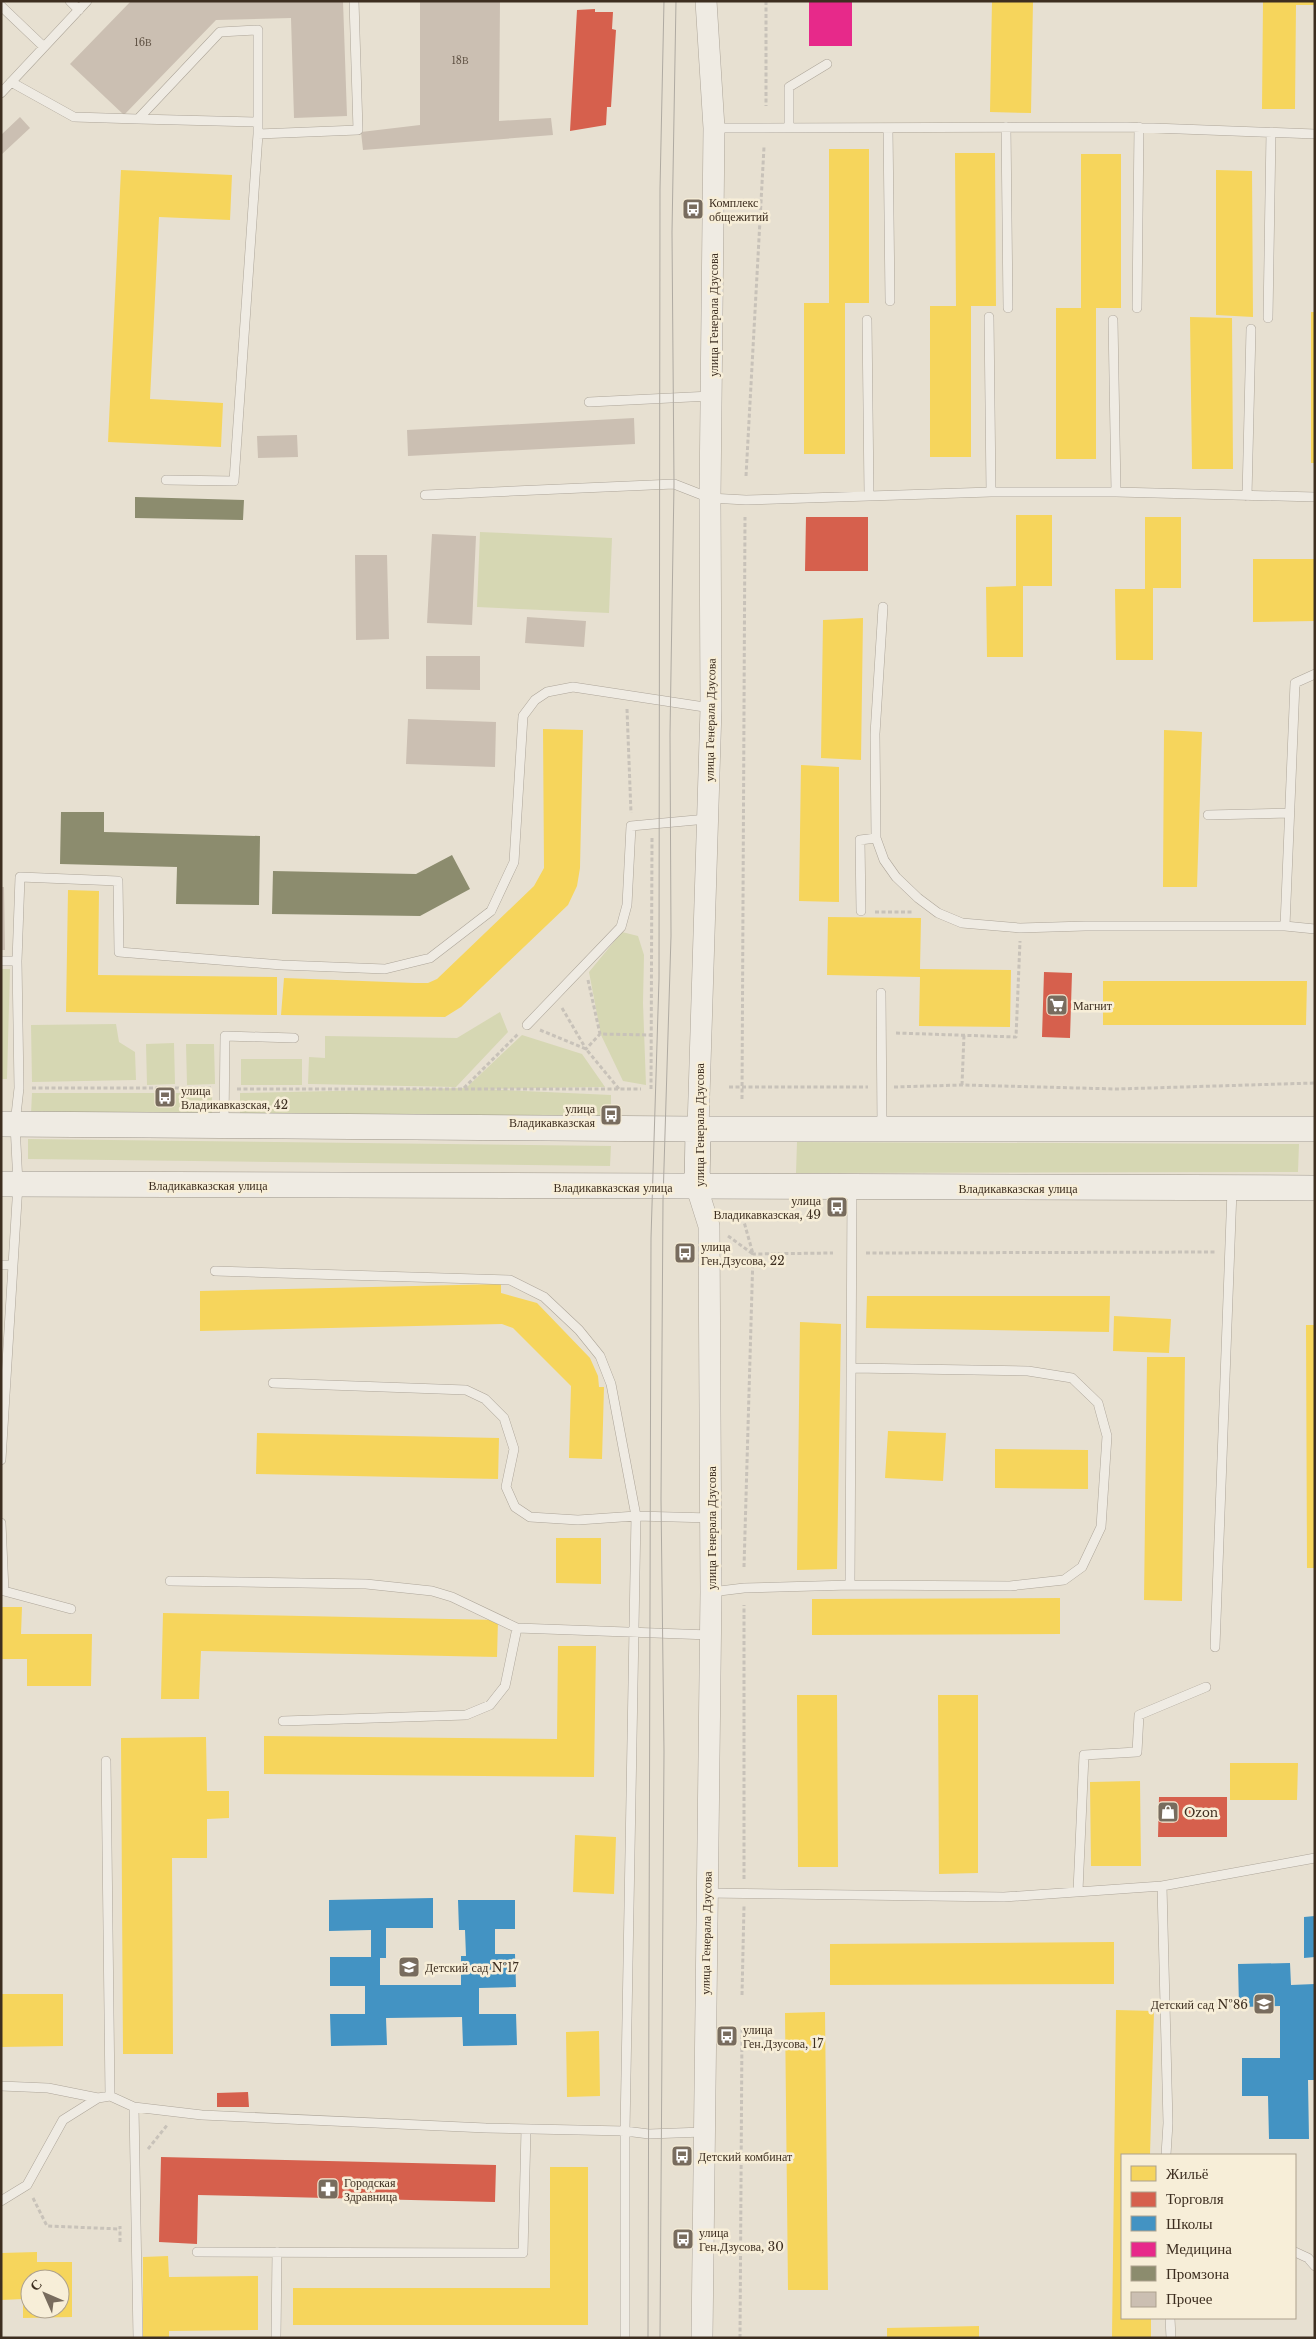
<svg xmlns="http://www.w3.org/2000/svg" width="1316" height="2339" viewBox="0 0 1316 2339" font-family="'Libre Baskerville',serif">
<rect width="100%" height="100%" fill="#e7e0d1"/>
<path fill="#d6d7b3" d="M480,532L612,538L609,613L477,607Z
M622,932L638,936L644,955L643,1003L646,1085L623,1081L601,1035L589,972Z
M1,969H10L7,1079H1Z
M500,1012L508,1032L456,1087L308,1084L309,1057L325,1058V1036L457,1038Z
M116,1024L119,1042L135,1052L136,1080L32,1082L31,1025Z
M522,1035L582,1054L605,1087L482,1089L611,1095V1122L240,1119V1093L466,1088Z
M174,1043L175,1084L147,1085L146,1044Z
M186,1044H214L215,1084L187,1085Z
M241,1059H302V1085H241Z
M32,1093H212V1114H31Z
M28,1139L611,1146L610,1166L28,1159Z
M797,1142L1299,1144L1298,1172L796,1173Z"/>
<path fill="#f6d55c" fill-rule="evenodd" d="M992,1H1033L1031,113L990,112Z
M1263,1H1314V5H1296L1295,109H1262Z
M829,149H869V303H845V454H804V303H829Z
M955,153H995L996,306H971V457H930V306H956Z
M1081,154H1121V308H1096V459H1056V308H1081Z
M121,170L232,175L230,220L159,217L150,399L223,403L221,447L108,442Z
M1216,170L1252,171L1253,317L1216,315Z
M1311,312H1315V463H1311Z
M1190,317L1232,318L1233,469H1192Z
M1016,515H1052V586H1023V657H987L986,587L1016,586Z
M1145,517H1181V588H1153V660H1116L1115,589H1145Z
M1253,559H1315V621L1253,622Z
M863,618L861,760L821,758L823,620Z
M543,729L583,730L580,868L577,886L568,905L461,1007L445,1017L281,1015L284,978L415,983H428L437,979L534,886L544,868Z
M1164,730L1202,732L1197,887H1163Z
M801,765L839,767V902L799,901Z
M68,890L99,891L98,975L277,977V1015L66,1012Z
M828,917L921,918L920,969L1011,970L1010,1027L919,1026L920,977L827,975Z
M1103,981H1307L1306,1025H1103Z
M501,1284V1293L537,1303L590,1358L598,1376L599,1387H604L602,1459L569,1458L571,1386L513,1328L502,1324L200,1331V1291Z
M867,1296H1110L1109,1332L866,1328Z
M1114,1316L1171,1319L1169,1353L1113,1351Z
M800,1322L841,1324L837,1569L797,1570Z
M1306,1325H1315V1568H1307Z
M1147,1357H1185L1182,1601L1144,1600Z
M888,1431L946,1433L943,1481L885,1478Z
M257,1433L499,1438L498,1479L256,1474Z
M995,1449L1088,1450V1489L995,1488Z
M556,1538H601V1584L556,1583Z
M1060,1598V1634L812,1635V1599Z
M1,1607H22L21,1634H92L91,1686H27V1659H1Z
M163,1613L498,1620L497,1657L201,1651L199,1699H161Z
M558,1646H596L594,1777L264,1774V1736L557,1739Z
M797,1695H837L838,1867H798Z
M938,1695H978V1873L939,1874Z
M206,1737L207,1791H229V1818L207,1819V1858H172L173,2054H123L121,1738Z
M1230,1763H1298L1297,1800H1230Z
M1140,1781L1141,1866H1091L1090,1782Z
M575,1835L616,1837L614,1894L573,1892Z
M1114,1942V1984L830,1985V1944Z
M1,1994H63V2046L1,2047Z
M1116,2010L1154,2011L1150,2155H1122V2318H1151V2338H1112Z
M825,2012L828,2290H788L785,2013Z
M599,2031L600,2096L567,2097L566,2032Z
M550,2167H588V2325H293V2288H550Z
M37,2252V2262H72V2317L23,2318V2299L1,2300V2253ZM30,2279H60V2309H30Z
M168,2256L169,2277L258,2276V2330L169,2331V2338H143V2257Z
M979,2326V2338H887V2328Z"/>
<path fill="#d6604d" d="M595,9V12H613L612,29L616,30L611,107H607L606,125L570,131L577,10Z
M806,517H868V571H805Z
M1044,972L1072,973L1070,1038L1042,1037Z
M1159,1797H1227V1837H1158Z
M248,2092L249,2107H217V2093Z
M161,2157L496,2165L495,2202L198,2195L197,2244L159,2242Z"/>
<path fill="#4393c3" d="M433,1898V1928H386V1958H380V1985H461V1956H466L465,1930H459L458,1900H515V1929H495V1954H515L516,1987L479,1988V2014H516L517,2045L463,2046L462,2017L386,2018L387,2045L331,2046L330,2014H365V1986H330V1957H371V1930L329,1931V1900Z
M1315,1916V1957L1304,1958V1917Z
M1290,1963L1291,1985L1315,1984V2080H1308L1309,2139H1269L1268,2096H1242V2058H1280V2006L1239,2007L1238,1964Z"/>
<path fill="#e7298a" d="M809,1H852V46H809Z"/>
<path fill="#8c8c6e" d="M135,497L244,500L243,520L135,518Z
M61,812H104V832L260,836L259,905L176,904L177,867L60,864Z
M452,855L470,889L420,916L272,914L273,871L416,874Z"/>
<path fill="#cbbfb2" d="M131,1H343L347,116L294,118L291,18L216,20L124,115L70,64Z
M420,1H500L499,121L551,118L553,135L363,150L361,132L420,125Z
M20,117L30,128L1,155V135Z
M634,418L635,444L408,456L407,430Z
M297,435L298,457L258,458L257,436Z
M432,534L476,536L472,625L427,623Z
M355,555H387L389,639L356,640Z
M527,617L586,621L584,647L525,643Z
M426,656H480V690L426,689Z
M408,719L496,722L495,767L406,764Z
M1,887H4L5,950H1Z"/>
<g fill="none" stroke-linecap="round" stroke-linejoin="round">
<g stroke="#ada599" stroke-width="10">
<path id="service" d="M70,1L79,10
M1,6L44,47
M11,82L74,117L138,119
M1,93L87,1
M1006,127L1008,308
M714,128L1127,127L1315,134
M789,128V87L827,64
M888,128L890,301
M258,134V30L220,32L138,119L258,122
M1137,308L1139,127
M989,317L991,492
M1268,318L1271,132
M867,320L869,495
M1113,320L1116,492
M589,402L711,396
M166,480L234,481L258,134L358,130L354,1
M425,495L674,484L710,498L746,500L991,492H1116L1315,497
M1247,496L1251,329
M883,607L875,734L876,838L884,860L896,877L918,898L938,913L962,923L1020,928L1085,926H1285L1315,929
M1208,815L1289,813
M861,911L860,840L876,838
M1285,926L1295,683L1315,674
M1,961H17L19,1088L15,1124L18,1184L1,1460
M17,961L20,877L118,881L119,952L282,965L385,969L430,958L491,911L514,862L523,716L535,700L547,692L573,687L711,708
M881,993L882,1128
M527,1025L621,927L627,905L631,826L707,819
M224,1125L225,1036L294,1038
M1,1265H13
M215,1271L510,1280L544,1297L579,1330L600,1356L611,1384L636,1516L625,2131V2338
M273,1383L466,1390L485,1399L504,1418L514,1449L506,1487L515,1507L530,1517L578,1520L636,1516L711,1518
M1,1523L4,1591L71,1609
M170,1581L366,1584L432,1591L452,1597L517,1628
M850,1585L852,1188
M711,1592L744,1588L850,1585L1010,1586L1064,1580L1082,1567L1101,1527L1107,1436L1098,1403L1072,1378L1028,1371L853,1368
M1215,1647L1232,1190
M283,1721L466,1715L490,1705L505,1686L517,1628L710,1635
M106,1761L110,2096
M1162,1886L1315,1858
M1078,1891L1084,1755L1137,1752L1139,1715L1206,1687
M707,1893L1004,1897L1162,1886L1168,2123L1166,2155
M1,2086L48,2088L98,2098L110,2096L134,2107L202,2115L486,2128L625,2131L649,2134L703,2132
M134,2107L138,2338
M1,2201L27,2185L63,2120L98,2098
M197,2252L523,2253L526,2129
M1295,2252L1308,2258L1315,2266
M1170,2318L1171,2338
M276,2338L277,2252"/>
</g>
<g stroke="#ada599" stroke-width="22">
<path id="tertiary" d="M698,1129L711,708L710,498L714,128L706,1
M697,1188L709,1226L711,1592L702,2338"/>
</g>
<g stroke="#9c958a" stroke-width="26">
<path id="secondary" d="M1,1124L698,1129H1315
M1,1184L1315,1188
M697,1188L698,1129"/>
</g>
<path stroke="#c8c2b9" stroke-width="3" stroke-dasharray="4 2.5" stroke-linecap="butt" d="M766,1V106
M746,476L764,147
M627,709L631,813
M875,912H913
M588,980L600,1034L652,1035
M562,1008L586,1049L600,1034
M540,1030L586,1049L619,1089
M896,1033L1016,1037L1020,941
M962,1085L964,1035
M729,1087H868
M894,1087L962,1085L1117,1089L1314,1083
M32,1088H211
M464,1088L519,1033
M237,1089H641
M651,1089L652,837
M742,1099L745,517
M728,1236L753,1254L741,1211
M866,1253L1217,1252
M744,1567L753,1254L833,1253
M744,1879V1605
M742,1995L744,1906
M148,2149L168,2124
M33,2198L47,2226L120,2229
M120,2242V2226
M740,2338L742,2029"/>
<use href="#service" stroke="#efebe3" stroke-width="9"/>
<use href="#tertiary" stroke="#efebe3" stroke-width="21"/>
<use href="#secondary" stroke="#efebe3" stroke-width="25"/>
<path stroke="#afaaa2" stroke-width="1" d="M648,2338L651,1238L659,979L660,189L664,1
M660,2338L664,1752L661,1499L663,1200L671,936L670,734L674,484L672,232L676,1"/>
</g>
<defs>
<g id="bus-square" transform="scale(1.125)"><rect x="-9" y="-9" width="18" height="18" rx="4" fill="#786c5e" stroke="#f7eed8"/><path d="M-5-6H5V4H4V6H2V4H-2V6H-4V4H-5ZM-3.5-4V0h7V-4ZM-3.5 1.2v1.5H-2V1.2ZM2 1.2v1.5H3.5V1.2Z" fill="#fff"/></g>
<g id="supermarket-square" transform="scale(1.125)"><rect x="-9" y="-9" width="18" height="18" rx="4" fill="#786c5e" stroke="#f7eed8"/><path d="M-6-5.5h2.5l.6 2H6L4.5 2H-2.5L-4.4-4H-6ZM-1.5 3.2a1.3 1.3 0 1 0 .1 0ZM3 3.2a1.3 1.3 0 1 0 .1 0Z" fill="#fff"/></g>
<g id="shop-square" transform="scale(1.125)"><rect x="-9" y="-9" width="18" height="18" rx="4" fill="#786c5e" stroke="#f7eed8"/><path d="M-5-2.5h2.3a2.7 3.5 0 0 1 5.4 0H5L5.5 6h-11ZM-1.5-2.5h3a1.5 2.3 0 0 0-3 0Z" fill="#fff"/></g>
<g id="school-square" transform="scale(1.125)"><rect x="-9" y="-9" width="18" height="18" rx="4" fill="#786c5e" stroke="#f7eed8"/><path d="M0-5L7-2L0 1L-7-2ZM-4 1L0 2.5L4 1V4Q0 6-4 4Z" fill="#fff"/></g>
<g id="pharmacy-square" transform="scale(1.125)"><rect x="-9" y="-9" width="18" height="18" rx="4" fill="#786c5e" stroke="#f7eed8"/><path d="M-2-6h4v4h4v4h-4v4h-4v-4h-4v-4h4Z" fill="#fff"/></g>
</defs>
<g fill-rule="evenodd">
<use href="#bus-square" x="693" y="209"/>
<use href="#supermarket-square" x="1057" y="1005"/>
<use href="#bus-square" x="165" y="1097"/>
<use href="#bus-square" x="611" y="1115"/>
<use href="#bus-square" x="837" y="1207"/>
<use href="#bus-square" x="685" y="1253"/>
<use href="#shop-square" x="1168" y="1812"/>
<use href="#school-square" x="409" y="1967"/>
<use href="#school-square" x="1264" y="2004"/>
<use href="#bus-square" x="727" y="2036"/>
<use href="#bus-square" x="682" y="2156"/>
<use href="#pharmacy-square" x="328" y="2189"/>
<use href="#bus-square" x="683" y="2239"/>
</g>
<g text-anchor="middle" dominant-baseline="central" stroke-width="5" stroke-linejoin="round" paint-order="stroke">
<g font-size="10" fill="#605244">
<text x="143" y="42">16В</text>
<text x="460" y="60">18В</text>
</g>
<g font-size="12" fill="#3d2e20" stroke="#f7eed8" text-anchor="start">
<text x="709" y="202">Комплекс<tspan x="709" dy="14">общежитий</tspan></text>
<text x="1073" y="1005">Магнит</text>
<text x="181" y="1090">улица<tspan x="181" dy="14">Владикавказская, 42</tspan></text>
<text x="595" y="1108" text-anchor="end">улица<tspan x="595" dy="14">Владикавказская</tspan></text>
<text x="821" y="1200" text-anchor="end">улица<tspan x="821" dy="14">Владикавказская, 49</tspan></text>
<text x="701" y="1246">улица<tspan x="701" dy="14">Ген.Дзусова, 22</tspan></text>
<text x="1184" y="1812">Ozon</text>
<text x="425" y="1967">Детский сад №17</text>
<text x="1248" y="2004" text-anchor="end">Детский сад №86</text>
<text x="743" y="2029">улица<tspan x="743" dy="14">Ген.Дзусова, 17</tspan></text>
<text x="698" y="2156">Детский комбинат</text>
<text x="344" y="2182">Городская<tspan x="344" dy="14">Здравница</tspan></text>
<text x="699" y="2232">улица<tspan x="699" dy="14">Ген.Дзусова, 30</tspan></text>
</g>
<g font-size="12" fill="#3d2e20" stroke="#f7eed8">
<text transform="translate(713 315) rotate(-90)">улица Генерала Дзусова</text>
<text transform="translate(710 720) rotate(-89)">улица Генерала Дзусова</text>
<text transform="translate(699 1125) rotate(-90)">улица Генерала Дзусова</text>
<text x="208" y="1185">Владикавказская улица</text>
<text x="613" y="1187">Владикавказская улица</text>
<text x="1018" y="1188">Владикавказская улица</text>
<text transform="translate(711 1528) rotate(-90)">улица Генерала Дзусова</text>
<text transform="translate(706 1933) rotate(-89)">улица Генерала Дзусова</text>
</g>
</g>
<rect width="1316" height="2339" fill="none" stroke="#3d2e20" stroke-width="5"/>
<rect x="1121" y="2154" width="175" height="165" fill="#f7eed8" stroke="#ada18e"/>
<rect x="1131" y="2166" width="25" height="15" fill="#f6d55c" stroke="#ada18e"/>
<text x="1166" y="2179" font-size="15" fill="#3d2e20">Жильё</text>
<rect x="1131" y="2192" width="25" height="15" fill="#d6604d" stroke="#ada18e"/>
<text x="1166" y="2204" font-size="15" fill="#3d2e20">Торговля</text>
<rect x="1131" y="2216" width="25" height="15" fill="#4393c3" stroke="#ada18e"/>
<text x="1166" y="2229" font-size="15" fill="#3d2e20">Школы</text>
<rect x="1131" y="2242" width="25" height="15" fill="#e7298a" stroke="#ada18e"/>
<text x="1166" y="2254" font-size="15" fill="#3d2e20">Медицина</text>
<rect x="1131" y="2266" width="25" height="15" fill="#8c8c6e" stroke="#ada18e"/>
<text x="1166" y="2279" font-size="15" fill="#3d2e20">Промзона</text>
<rect x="1131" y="2292" width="25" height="15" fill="#cbbfb2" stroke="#ada18e"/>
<text x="1166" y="2304" font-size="15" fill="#3d2e20">Прочее</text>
<g transform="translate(45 2294) rotate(315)"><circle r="24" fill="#f7eed8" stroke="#ada18e"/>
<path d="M0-4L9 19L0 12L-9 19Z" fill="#786c5e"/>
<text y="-8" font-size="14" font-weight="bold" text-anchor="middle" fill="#3d2e20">С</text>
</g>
</svg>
